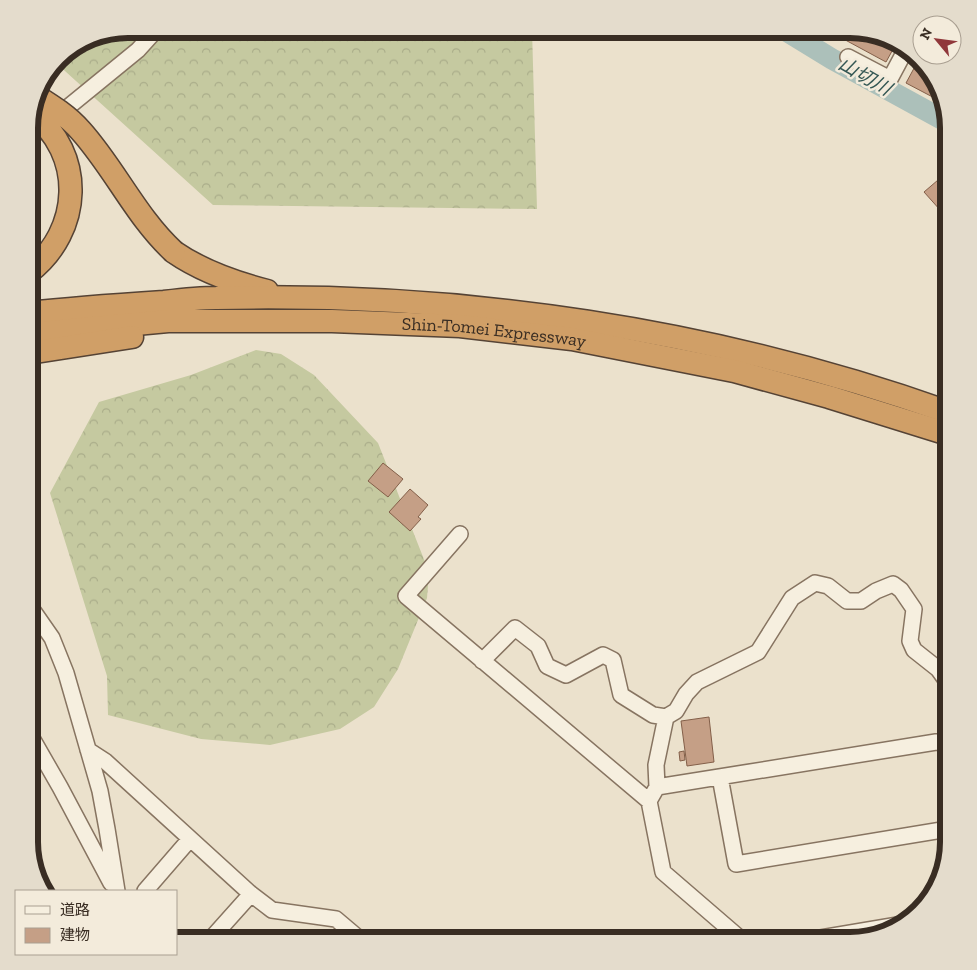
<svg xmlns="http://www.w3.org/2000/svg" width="977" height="970" viewBox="0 0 977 970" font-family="'Zilla Slab','Noto Sans JP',serif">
<defs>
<pattern id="forest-crowns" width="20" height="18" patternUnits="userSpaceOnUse" patternTransform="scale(1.25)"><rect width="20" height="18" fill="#c5c9a0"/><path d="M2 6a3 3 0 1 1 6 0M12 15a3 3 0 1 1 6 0" fill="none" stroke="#aaad8a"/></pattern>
</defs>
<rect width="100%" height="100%" fill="#ebe1cc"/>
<path fill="url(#forest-crowns)" d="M127,29H176L188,35L189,29H532L537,209L213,205L55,62C74,38 99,34 127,29Z
M256,350L281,354L314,375L378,443L429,572L427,598L398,669L374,707L340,729L270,745L201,739L108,715L107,676L50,493L99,402L191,375Z"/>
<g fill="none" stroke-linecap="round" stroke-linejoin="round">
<path stroke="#acc0ba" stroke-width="21" d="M783,29L832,59L947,122"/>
</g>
<path fill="#c59f86" stroke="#835f49" d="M825,29H856L893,39L897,42L886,62Z
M919,59L924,62L941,90L944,103L906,83Z
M938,180L944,188L946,186L948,189V206L941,211L924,192Z
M383,463L403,479L388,497L368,481Z
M410,489L428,505L418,517L421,519L410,531L389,512Z
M709,717L714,762L687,766L681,721Z
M684,751L685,760L680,761L679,752Z"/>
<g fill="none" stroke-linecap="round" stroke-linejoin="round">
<g stroke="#877461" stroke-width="18">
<path id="minor" d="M848,57L890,79L906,49
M29,139L138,50L157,29
M460,534L406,596L649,801L663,872L743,941
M29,605L52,638L66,673L100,791L107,829L117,891
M482,661L515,628L538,646L547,666L566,675L603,655L613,660L621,695L653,715L666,717L676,711L686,694L697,682L758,652L792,598L815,583L828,586L847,601H861L876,591L893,584L901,590L914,609L910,641L914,650L938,669L948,683
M29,733L60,787L111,883
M88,750L105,761L251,894L272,910L336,919L362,941
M720,777L736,864L948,829
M657,787L656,765L666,717
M649,801L657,787L936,742L948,743
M145,891L190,839
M209,941L251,894
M803,941L904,924"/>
</g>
<g stroke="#554335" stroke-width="25">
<g id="highway">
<path d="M174,252C200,270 236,283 267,291"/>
<path d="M29,313C74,308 119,305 164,302C181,300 199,298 216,298C463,292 715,329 948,412"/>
<path id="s1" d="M29,334L168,321H332L460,326L572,339L734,371L829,397L948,434"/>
<path d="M29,353L132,337"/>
</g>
</g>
<use href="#minor" stroke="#f6efdf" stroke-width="15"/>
<use href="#highway" stroke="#d09f67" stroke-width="22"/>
<g stroke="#554335" stroke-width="25" stroke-linecap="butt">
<path id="highway-bridge" d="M36,96C52,106 68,116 81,131C115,169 136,217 174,252
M29,272C82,231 86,154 31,112"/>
</g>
<use href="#highway-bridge" stroke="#d09f67" stroke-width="22"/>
</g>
<g text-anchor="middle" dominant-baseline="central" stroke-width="5" stroke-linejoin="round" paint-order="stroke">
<g font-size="18" fill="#392d23" stroke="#f3ebdb">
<text stroke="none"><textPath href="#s1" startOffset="466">Shin-Tomei Expressway</textPath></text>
</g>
<g font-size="19" font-style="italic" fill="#345754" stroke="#f3ebdb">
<text transform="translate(865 76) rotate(30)">山切川</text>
</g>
</g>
<path d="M0 0H977V970H0ZM128 38H850A90 90 0 0 1 940 128V842A90 90 0 0 1 850 932H128A90 90 0 0 1 38 842V128A90 90 0 0 1 128 38Z" fill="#e4dccc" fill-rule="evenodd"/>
<path fill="none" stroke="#392d23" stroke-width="6" d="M128 38H850A90 90 0 0 1 940 128V842A90 90 0 0 1 850 932H128A90 90 0 0 1 38 842V128A90 90 0 0 1 128 38Z"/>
<rect x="15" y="890" width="162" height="65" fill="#f3ebdb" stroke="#a99f91"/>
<rect x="25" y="906" width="25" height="8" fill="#f6efdf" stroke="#a99f91"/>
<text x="60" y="915" font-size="15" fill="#392d23">道路</text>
<rect x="25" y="928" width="25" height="15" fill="#c59f86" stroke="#a99f91"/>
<text x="60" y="940" font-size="15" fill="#392d23">建物</text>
<g transform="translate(937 40) rotate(299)"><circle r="24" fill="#f3ebdb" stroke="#a99f91"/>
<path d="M0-4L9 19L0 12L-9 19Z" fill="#90373a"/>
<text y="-8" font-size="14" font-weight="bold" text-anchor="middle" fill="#392d23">N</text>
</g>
</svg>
